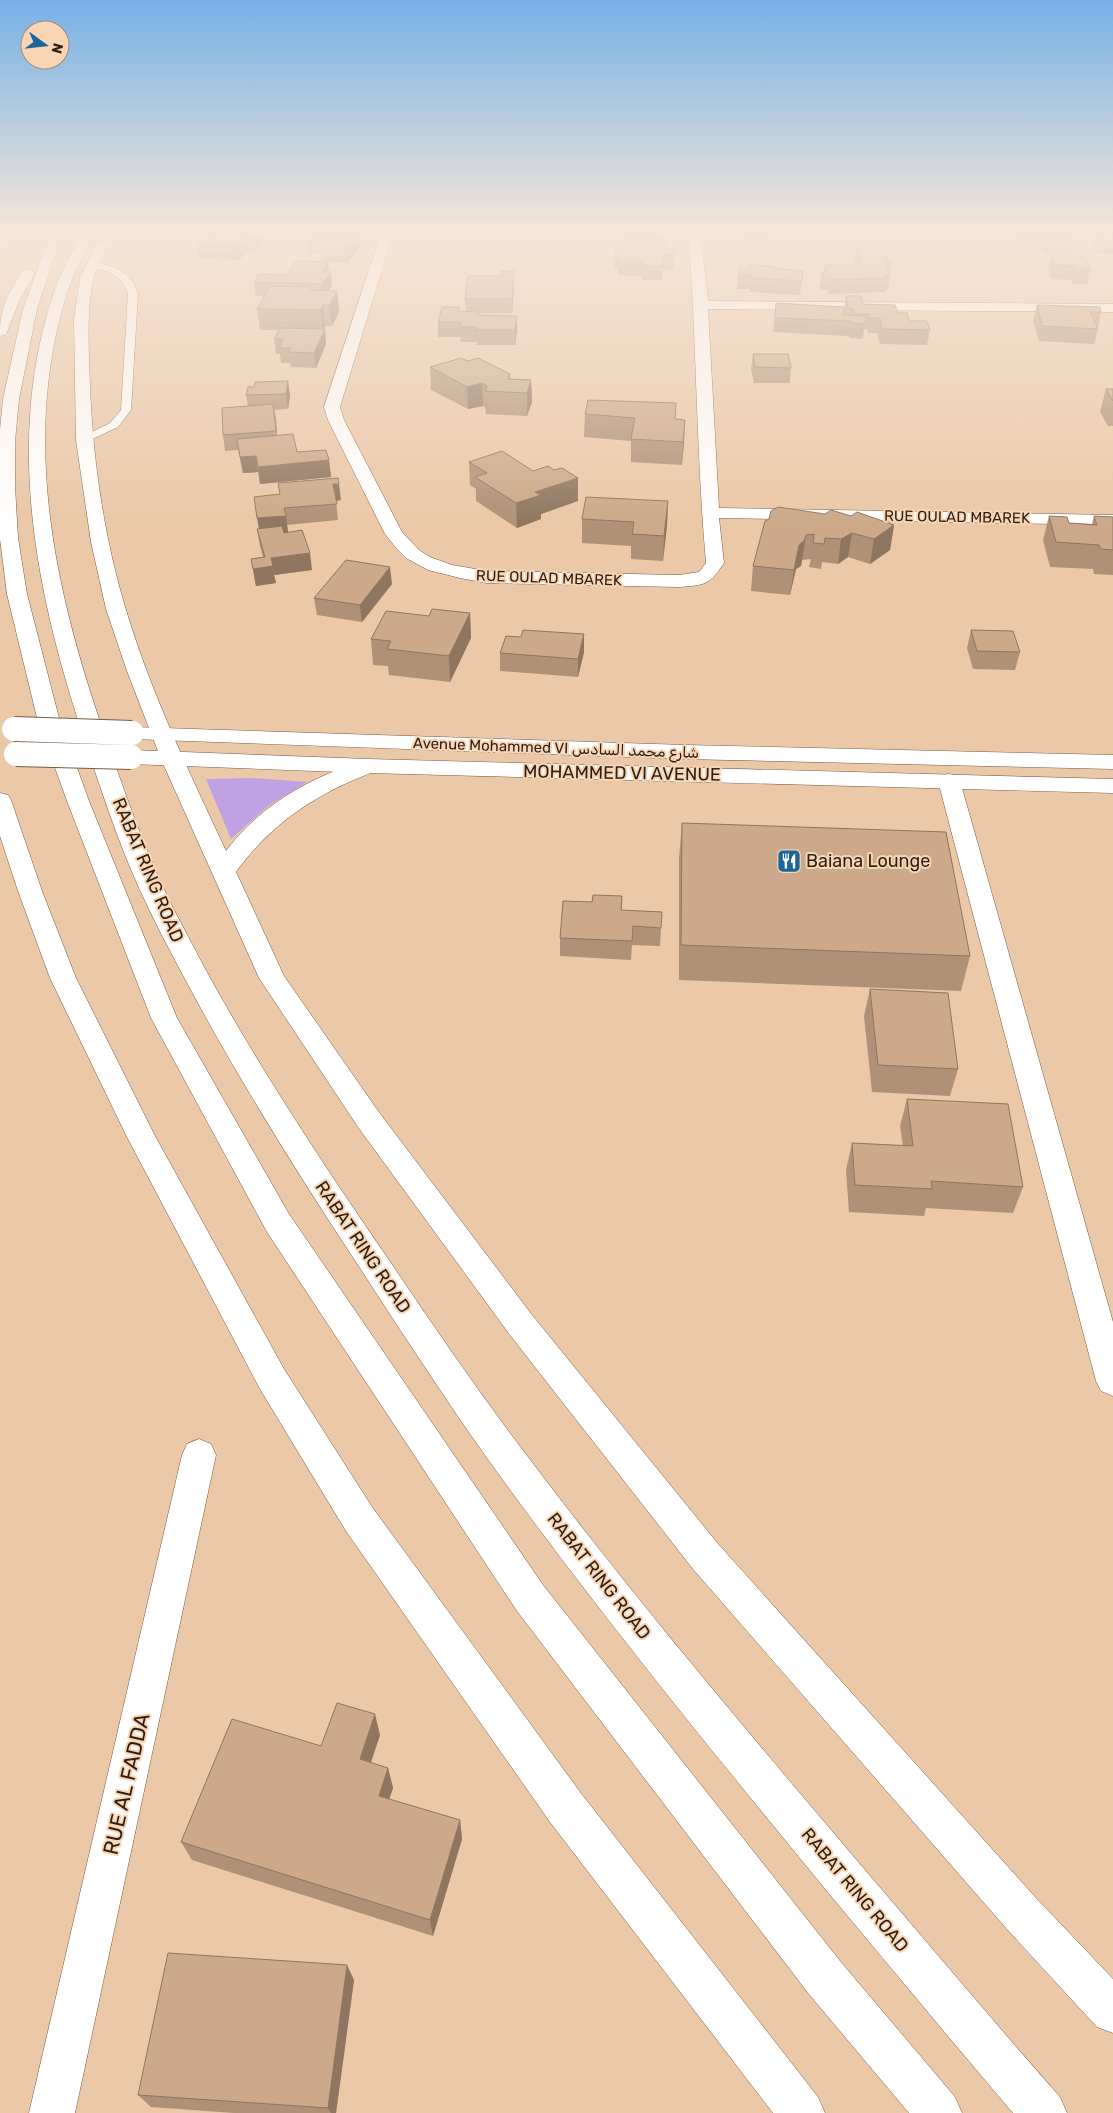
<svg xmlns="http://www.w3.org/2000/svg" width="1113" height="2113" viewBox="0 0 1113 2113" font-family="Rubik,Cairo,sans-serif">
<rect width="100%" height="100%" fill="#eac8a8"/>
<path fill="#c0a2e4" d="M253,778L307,782L268,806L231,839L206,779Z"/>
<g fill="none" stroke-linecap="round" stroke-linejoin="round">
<g stroke="#795b3e" stroke-width="1">
<path id="lane" d="M93,262C114,265 131,272 138,293L131,410L118,427L84,443L80,442L78,440L80,438L110,423L121,410L128,293C122,274 108,271 90,267V263Z"/>
</g>
<g stroke="#795b3e" stroke-width="1">
<path id="street" d="M3,230H16L5,248L0,249V235Z
M382,230H394L340,407L344,420L402,532L419,550L430,557L452,565L487,571L679,575L699,572L706,563C696,452 697,341 688,230H700L708,301L1113,304V312L708,309L719,508L1113,515V525L719,518L724,563C709,585 706,585 679,587L487,583L460,578L428,570L406,558L397,549L385,534L328,420L324,407Z
M949,774L957,776L960,781L1113,1322V1396L1101,1391L1096,1381L938,781L941,776Z
M199,1439L211,1444L216,1455L75,2113H29L182,1455L187,1444Z"/>
</g>
<g stroke="#795b3e" stroke-width="1">
<path id="primary" d="M132,727L685,745L1113,755V769L685,759L132,739L124,738L121,733L124,728Z
M131,750L368,759L1113,779V793L368,773L131,764L123,762L120,757L123,752Z"/>
</g>
<g stroke="#795b3e" stroke-width="1">
<path id="highway" d="M85,230H97C87,250 75,269 68,290C18,444 58,605 111,753C129,805 148,857 172,906C182,926 193,945 203,965C259,1068 324,1166 391,1263C436,1330 482,1397 531,1461C635,1599 747,1731 859,1863C926,1941 992,2020 1060,2097L1067,2113H1013C953,2043 895,1972 836,1902C724,1766 612,1629 508,1487C456,1416 408,1342 360,1268C295,1170 233,1070 178,966C168,946 157,927 148,907C124,858 106,805 89,753C38,604 2,442 55,289C62,269 74,249 85,230Z
M53,239L59,243L37,309L19,399L15,441V487L18,538L27,594L59,718L89,801L177,1018L289,1214L543,1585L840,1961L955,2097L962,2113H909L808,1993L517,1611L267,1232L151,1018L67,801L37,718L7,594L0,539V430L3,399L23,309L47,243Z
M102,241L108,245C104,256 96,268 93,280C86,315 89,350 90,386C93,461 104,538 126,610C151,693 189,772 226,851C255,812 298,784 343,768C354,763 364,758 376,761L379,766L376,771C319,792 272,822 236,872L284,976L378,1111L532,1315L719,1545L1036,1898L1113,1979V2033L1097,2027L1006,1928L693,1569L510,1335L358,1127L259,978L161,759L127,671L106,609L91,542L76,440L74,320L80,278L96,245Z
M28,269L35,273L20,299L7,332L5,335L0,336C0,307 7,295 23,270Z
M0,793L8,795L11,800L42,891L76,978L155,1136L284,1369L372,1507L580,1792L818,2097L825,2113H773L550,1822L346,1531L260,1389L127,1137L50,978L18,891L0,836Z"/>
</g>
<use href="#lane" fill="#fff" fill-rule="evenodd"/>
<use href="#street" fill="#fff" fill-rule="evenodd"/>
<use href="#primary" fill="#fff" fill-rule="evenodd"/>
<use href="#highway" fill="#fff" fill-rule="evenodd"/>
<g stroke="#795b3e" stroke-width="26" stroke-linecap="butt">
<path id="primary-bridge" d="M14,729L132,733
M16,754L131,757"/>
</g>
<use href="#primary-bridge" stroke="#fff" stroke-width="24"/>
</g>
<path fill="#af9177" d="M318,230H366L359,242L360,248L347,263L322,262L321,254L308,253L306,239L318,232Z
M483,230H529L525,238L496,237V234L483,233Z
M617,230H667V239H649L665,249H675L674,270L663,269L662,280H642V276L618,275V268H614L615,254L628,249L629,238H617Z
M736,230H794L793,238H766V240H746L744,231Z
M915,230H958L942,235L937,233L929,235Z
M998,230H1073L1076,234L1071,254H1043L1041,249H1025L1016,234H999Z
M1089,230H1113V254L1096,253Z
M217,234L265,239L253,253L246,252L239,260L199,258L197,244Z
M857,248L889,256L888,261L892,263L888,289H886L885,292L829,294L828,290H821L820,286L822,272H824L825,265H854Z
M1052,255L1090,270L1087,284H1073L1072,280L1051,279L1049,269Z
M749,269L803,271L800,295L750,292V289H737L738,275Z
M514,271V286L512,313H479V315L517,330L515,345H477V342H461L460,337H438V322L459,307V311L466,312L465,299L501,276Z
M331,272L332,286L329,290L337,291L339,312L332,326H325L324,329H325L326,344L316,368L291,367L290,363H281L280,354H276L274,339L279,330H260L257,309L264,296H256L254,282L287,275Z
M846,296L863,304L898,313L909,321L930,330L927,345L880,344L877,333H868L867,329H864L863,339L849,338V336L773,332L776,303L844,309Z
M1037,305L1101,312L1098,327H1097L1098,329L1094,344L1039,341L1033,320Z
M753,354L791,368L790,383H754L751,369Z
M468,361L510,374V379L531,380L532,402L527,416L486,414L485,407L483,406L468,409L431,390L430,367Z
M288,381L290,396L288,409L274,410L277,436L297,452L329,460L331,477L260,484L258,472L243,473L238,450L225,451L223,435L248,406L246,395L254,387Z
M1106,389H1113V426H1108L1100,412Z
M585,414L676,419L684,443L682,465L631,462V441L584,437Z
M469,462L578,501L541,514V519L517,528L476,501V489L470,485Z
M280,494L341,500L336,501L338,520L287,525L288,532L312,570L274,575L276,583L256,586L251,559L263,557L260,546L257,529H259Z
M668,501L667,525L663,561L631,559V546L582,543V519Z
M825,514L851,516L894,525L890,550L870,564L848,557L838,564L822,562L821,569L809,567L811,559L802,560L801,566L796,569L790,595L751,591L753,566L769,519Z
M1049,516L1069,523L1092,524L1094,516L1113,517V575L1094,574L1093,569L1050,567L1043,540Z
M392,584L362,622L317,615L314,598Z
M470,613L471,638L450,682L389,675L388,666L373,665L371,639L429,616Z
M971,630L1020,652L1015,670L973,669L967,648Z
M584,634V652L578,677L500,671V653L521,637Z
M682,823L970,956L961,991L679,980V858Z
M622,896V910L661,928L660,946L632,945L631,960L560,956V938L592,902Z
M870,989L958,1069L950,1096L872,1092L864,1016Z
M907,1099L1023,1187L1013,1213L926,1208L924,1216L849,1212L846,1170L852,1143L903,1146L900,1126Z
M380,1735L371,1763L388,1768L393,1788L389,1799L460,1820L462,1839L433,1936L192,1860L181,1842L321,1746Z
M354,1980L336,2113H234L151,2107L138,2095Z"/>
<path fill="#8e7661" d="M259,230H264L265,239L253,253L251,239Z
M350,230H353L354,240L358,235V230H366L359,242L360,248L347,263L346,249L352,243Z
M525,230H529L525,238Z
M930,230H937V233L929,235Z
M943,230H958L942,235Z
M245,239L246,252L239,260L237,246Z
M328,262L329,274L331,272L332,286L323,298L322,284V272Z
M514,271V286L512,313V299Z
M337,291L339,312L332,326L329,305Z
M323,305L325,326L323,332L320,310Z
M517,316V330L515,345V330Z
M325,329L326,344L316,368L314,353Z
M531,380L532,402L527,416V393Z
M288,381L290,396L288,409L286,394Z
M482,383L483,406L468,409L467,387Z
M273,404L276,419L278,447L276,431Z
M685,420L684,443L682,465L683,442Z
M256,456L258,472L243,473L240,457Z
M329,460L331,477L260,484L258,467Z
M578,478V501L541,514V519L517,528L516,503L535,492Z
M333,484H339L341,500L335,501Z
M668,501L667,525L663,561L664,536Z
M286,516L288,532L260,535L257,518Z
M894,525L890,550L870,564L874,539Z
M852,533L848,557L838,564L841,539Z
M806,535L801,566L796,569L790,595L794,570L799,545Z
M310,553L312,570L274,575L276,583L256,586L253,569L271,558Z
M390,567L392,584L362,622L360,605Z
M470,613L471,638L450,682L449,656Z
M584,634V652L578,677V659Z
M375,1714L380,1735L365,1779L360,1759Z
M388,1768L393,1788L384,1815L379,1796Z
M460,1820L462,1839L433,1936L430,1920Z
M347,1965L354,1980L336,2113H331L328,2108Z"/>
<path fill="#cba98a" stroke="#8e7661" d="M220,230H259L251,239H245L237,246L197,244L208,233L217,234Z
M1045,230H1073L1076,234H1047Z
M1097,230H1113V240H1100Z
M313,232L358,235L346,249L321,248L327,241L306,239Z
M629,236H649V239H665V249H675V256L664,255L663,266H643V262L618,261L619,254H615V249H628Z
M857,248H885L889,256H883L885,261H891L892,263H885L890,275H886L887,278L831,280L829,276H823L822,272H827L825,265H855V262H862Z
M1052,255L1085,257L1090,270H1076L1075,266L1054,265Z
M296,261L328,262L322,272H331L322,284L254,282L259,274L287,275Z
M749,265L773,266V268L803,271L802,281L751,278L752,275H738L740,268L749,269Z
M501,271H514L512,299H465L468,276H501Z
M270,286L311,287L309,290L337,291L329,305H323L320,310L257,309Z
M846,296H861L863,304L895,305L898,313H907L909,321H927L930,330L882,329L880,318H870L869,314H854L853,309L848,308Z
M776,303L844,307V315L865,316V324L851,323V321L775,318Z
M1037,305L1100,307L1101,312H1090L1098,329L1042,326Z
M442,307H459L458,311L479,312L478,315L517,316L515,330H476L477,327H460L461,322H438Z
M280,328L325,329L314,353L289,352L290,348H279L283,339H274Z
M753,354H788L791,368L755,367Z
M461,358L468,361L478,358L510,374L508,379L531,380L527,393L485,391L487,386L482,383L467,387L430,367Z
M288,381L286,394L246,395L248,387H254L255,382Z
M1106,389H1113V401Z
M588,400L676,403L675,419L685,420L683,442L631,439L635,418L585,414Z
M273,404L276,431L223,435L222,408Z
M293,434L297,452L326,450L329,460L258,467L256,456L240,457L237,439Z
M502,451L533,471L548,466L554,470L562,468L578,478L535,492L541,495L516,503L475,477L487,473L469,462Z
M338,478L339,484H333L337,504L284,508L286,516L257,518L254,497L280,494L278,483Z
M586,497L668,501L664,536L632,534L634,522L582,519Z
M778,507L825,514L831,510L851,516L857,512L894,525L874,539L852,533L841,539L825,538L824,544L813,543L814,534L806,535L804,541L799,545L794,570L753,566L765,521L769,519L771,511Z
M1049,516L1067,517L1069,523L1097,525L1094,516L1113,517V550L1101,549L1099,545L1056,542Z
M282,526L284,533L302,530L310,553L271,558L273,566L253,569L251,559L265,557L257,529Z
M346,560L390,567L360,605L314,598Z
M432,609L470,613L449,656L387,649L391,641L371,639L386,611L429,616Z
M523,630L584,634L578,659L500,653L506,636L521,637Z
M971,630L1013,631L1020,652L977,651Z
M682,823L946,832L970,956L681,945Z
M593,895L622,896L621,910L662,912L661,928L633,926L632,941L560,938L563,901L592,902Z
M870,989L948,993L958,1069L878,1065Z
M907,1099L1008,1104L1023,1187L931,1181L932,1189L855,1185L852,1143L913,1146Z
M337,1703L375,1714L360,1759L388,1768L379,1796L460,1820L430,1920L181,1842L232,1719L321,1746Z
M168,1953L347,1965L328,2108L138,2095Z"/>
<linearGradient id="sky" x2="0" y2="1"><stop stop-color="#76b1e6"/><stop offset="0.44" stop-color="#f6e6d8"/><stop offset="1" stop-color="#f6e6d8" stop-opacity="0"/></linearGradient>
<rect width="1113" height="526" fill="url(#sky)"/>
<defs>
<g id="restaurant-square" transform="scale(1.25)"><rect x="-9" y="-9" width="18" height="18" rx="4" fill="#1d6599" stroke="#f8d5b5"/><path d="M-5-6h1v4h1v-4h1v4h1v-4h1v5L-1.5 .5V6h-2V.5L-5-1ZM5-6V6H3V1.5H1.5Q1.5-4 5-6Z" fill="#fff"/></g>
</defs>
<g fill-rule="evenodd">
<use href="#restaurant-square" x="789" y="861"/>
</g>
<g text-anchor="middle" dominant-baseline="central" stroke-width="4" stroke-linejoin="round" paint-order="stroke">
<g font-size="15" fill="#2c1f13" stroke="#f8d5b5">
<text transform="translate(957 517) rotate(1)">RUE OULAD MBAREK</text>
<text transform="translate(549 578) rotate(2)">RUE OULAD MBAREK</text>
<text transform="translate(556 748) rotate(2)">Avenue Mohammed VI شارع محمد السادس</text>
</g>
<g font-size="18" fill="#2c1f13" stroke="#f8d5b5">
<text transform="translate(622 773) rotate(1)">MOHAMMED VI AVENUE</text>
<text transform="translate(148 870) rotate(67)">RABAT RING ROAD</text>
<text transform="translate(363 1247) rotate(56)">RABAT RING ROAD</text>
<text transform="translate(599 1576) rotate(52)">RABAT RING ROAD</text>
<text transform="translate(855 1890) rotate(50)">RABAT RING ROAD</text>
</g>
<g font-size="18" fill="#2c1f13" stroke="#f8d5b5" text-anchor="start">
<text x="806" y="861">Baiana Lounge</text>
</g>
<g font-size="21" fill="#2c1f13" stroke="#f8d5b5">
<text transform="translate(126 1784) rotate(-77)">RUE AL FADDA</text>
</g>
</g>
<g transform="translate(45 45) rotate(105)"><circle r="24" fill="#f8d5b5" stroke="#a68c74"/>
<path d="M0-4L9 19L0 12L-9 19Z" fill="#1d6599"/>
<text y="-8" font-size="14" font-weight="bold" text-anchor="middle" fill="#2c1f13">N</text>
</g>
</svg>
